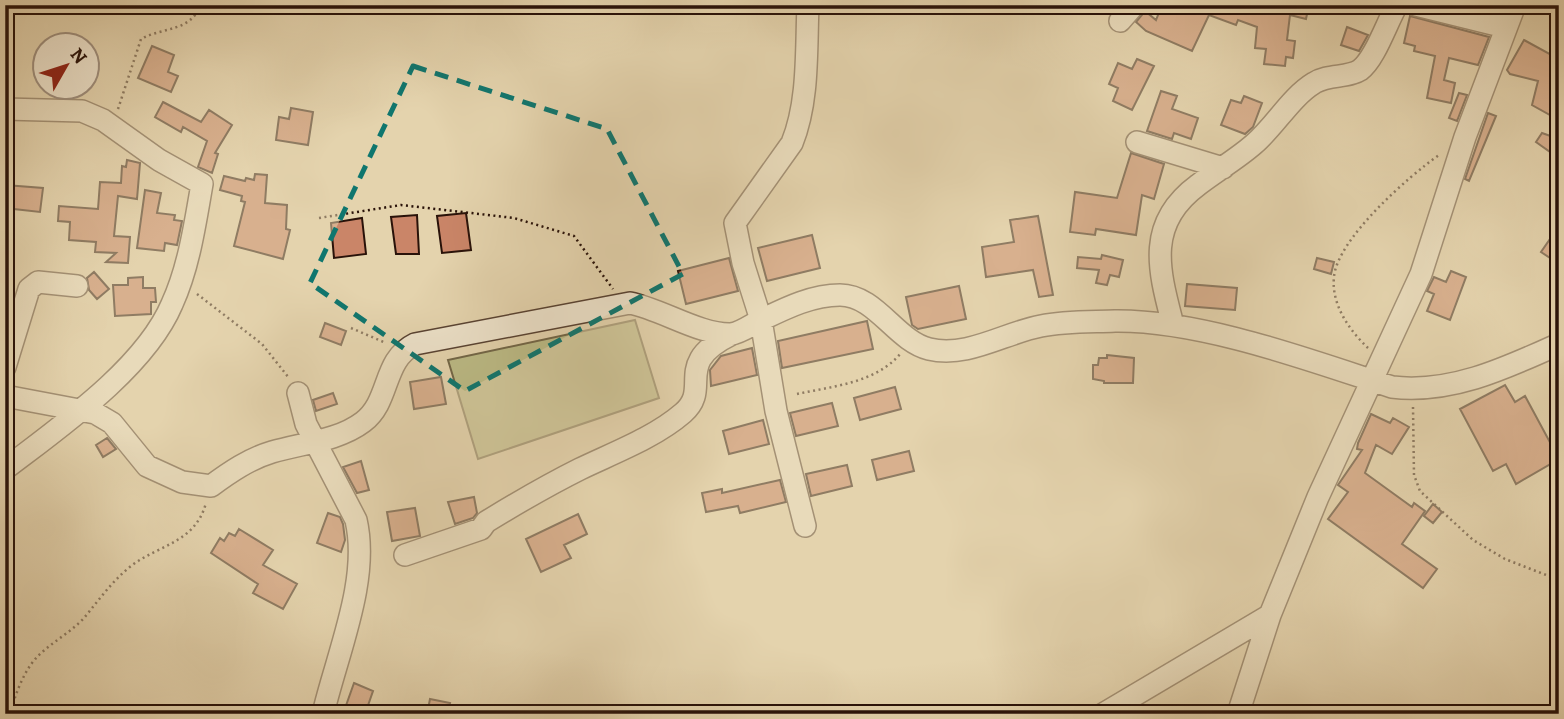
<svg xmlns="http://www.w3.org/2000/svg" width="1564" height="719" viewBox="0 0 1564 719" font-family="Alegreya,serif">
<rect width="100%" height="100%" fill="#e4d3ad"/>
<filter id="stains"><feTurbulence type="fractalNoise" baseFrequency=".00286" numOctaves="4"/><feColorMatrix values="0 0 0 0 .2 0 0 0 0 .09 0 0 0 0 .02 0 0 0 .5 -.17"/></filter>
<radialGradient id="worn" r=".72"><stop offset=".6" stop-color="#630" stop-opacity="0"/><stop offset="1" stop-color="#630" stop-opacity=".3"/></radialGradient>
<path fill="#bbba85" stroke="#726647" stroke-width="2" d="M635,320L659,398L478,459L448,360Z"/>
<path fill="#ca8568" stroke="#291209" stroke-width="2" d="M1162,5H1309L1306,19L1290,15L1287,40L1295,41L1293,58L1286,57L1285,66L1264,64L1266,49L1255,48L1257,27L1238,20L1236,25L1209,15L1192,51L1146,31L1136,22L1145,11L1156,20Z
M1410,16L1489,37L1478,65L1449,58L1444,80L1455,83L1451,103L1427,98L1435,56L1414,51L1415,46L1404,43Z
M1347,27L1368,35L1359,51L1341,45Z
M1524,40L1559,59V120L1532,105L1538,81L1510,74L1507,70Z
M152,46L174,55L168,72L178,76L171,92L138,78Z
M1137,59L1154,66L1132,110L1113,101L1118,88L1109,84L1118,63L1132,69Z
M1161,91L1177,96L1172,109L1198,118L1191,139L1174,133L1172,139L1147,131Z
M1459,93L1467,95L1457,121L1449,118Z
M1244,96L1262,103L1253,127L1245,134L1221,125L1231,100L1241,103Z
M163,102L201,122L209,110L232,125L215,153L218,154L212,173L198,167L207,141L183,127L181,132L155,117Z
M291,108L313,112L308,145L276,140L279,117L289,119Z
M1488,113L1496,116L1469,181L1465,179Z
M1542,133L1559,139V146L1553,154L1536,142Z
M1131,153L1164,164L1154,199L1142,195L1136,235L1096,229L1095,235L1070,232L1075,192L1117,198Z
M127,160L140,163L137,199L118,196L114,236L130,237L128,263L106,262L116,253L95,252L96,242L69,240L70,222L58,221L59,206L98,209L100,182L121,183L122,166L126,167Z
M255,174L267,175L265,203L287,205L286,229L290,230L283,259L234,246L245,202L241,201L242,196L220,190L224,176L245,181L246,178L254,180Z
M5,185L43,188L40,212L5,208Z
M145,190L161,193L157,213L175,215L174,220L182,221L177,245L165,243L164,251L137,248Z
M466,213L471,250L442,253L437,216Z
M417,215L419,254H396L391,217Z
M1038,216L1053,295L1039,297L1033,270L986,277L982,247L1014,242L1010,220Z
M362,218L366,254L334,258L331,223Z
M1559,226V264L1541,252Z
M812,235L820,268L767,281L758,248Z
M1102,255L1123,260L1119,277L1110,275L1107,285L1096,283L1099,270L1077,268L1078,257L1101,259Z
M729,258L738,291L686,304L678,271Z
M1317,258L1334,262L1331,274L1314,269Z
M1451,271L1466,277L1450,320L1427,311L1434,294L1427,291L1434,277L1446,282Z
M94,272L109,289L97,299L89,290L87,278Z
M143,277V288H155L156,302H151V314L115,316L113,285H128V278Z
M1187,284L1237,288L1235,310L1185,306Z
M959,286L966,319L918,329L912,325L906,297Z
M867,321L873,349L782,368L778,341Z
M325,323L346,331L341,345L320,337Z
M752,348L757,375L711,386L710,370L721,356Z
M1107,355L1134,358L1133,383H1104V381L1093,379V365H1098L1099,358H1107Z
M441,377L446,404L414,409L410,382Z
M1505,385L1515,402L1525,396L1559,459L1516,484L1506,464L1493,471L1460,409Z
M895,387L901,409L860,420L854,398Z
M333,393L337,404L316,411L313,400Z
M832,403L838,426L796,436L790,413Z
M1371,414L1390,423L1393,418L1409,427L1392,454L1376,445L1365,473L1412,507L1414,503L1425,511L1402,544L1437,569L1423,588L1328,519L1348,492L1338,485L1362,450L1357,449L1358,443Z
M763,420L769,444L729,454L723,431Z
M107,438L116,449L103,457L96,445Z
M909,451L914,471L877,480L872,460Z
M361,461L369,490L357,493L343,467Z
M847,465L852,486L811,496L806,474Z
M780,480L786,502L740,513L738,506L706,512L702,493L722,489V493Z
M474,497L477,513L473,518L455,524L448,502Z
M1433,504L1442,512L1433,523L1424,516Z
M415,508L420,536L392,541L387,512Z
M328,513L340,517L343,524L345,540L341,552L317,543Z
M578,514L587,534L564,545L571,558L541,572L526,539Z
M239,529L273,550L263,565L297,584L283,609L253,593L258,584L211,553L220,538L224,541L229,533L235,536Z
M354,683L373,691L365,714H343Z
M430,699L450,703L447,714H427Z"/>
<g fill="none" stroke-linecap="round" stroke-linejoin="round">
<g stroke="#584232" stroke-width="24">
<path id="minor" d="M1416,5L1505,27
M1120,21L1134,5
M5,109L82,111L103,120L159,160L202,184C195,224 189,267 172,304C145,368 60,427 5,469
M1137,142L1223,168
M1173,325C1159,271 1145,224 1198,185C1216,171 1237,159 1254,144C1275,126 1291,97 1314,83C1328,74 1348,78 1360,70C1375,59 1387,22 1397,5
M5,367L29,289L38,282L77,286
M298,393L306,424L356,520C370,580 337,654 323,714
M5,396L95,413L112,423L147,466L182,482L211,486C230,472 249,459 272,452C302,443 338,441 363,422C391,401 382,360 415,344L630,303C661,309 700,335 731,334C740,333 751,325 759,321C784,309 811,295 840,295C876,295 896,341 929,349C968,358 1004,333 1041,326C1065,321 1091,322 1115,321C1201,320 1309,360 1392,387C1451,394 1506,368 1559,344
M805,526L776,411L761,320L743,263L735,223L792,143C809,101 806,50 808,5
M405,555L481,529L486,522C517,503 548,485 580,469C613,453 654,438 683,413C713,387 671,364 732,334
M1103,714L1270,615
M1238,714L1270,615L1318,497L1421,274L1465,137L1515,5"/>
</g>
<path stroke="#291209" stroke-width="2.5" stroke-dasharray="2 3.5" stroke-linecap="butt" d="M118,109L141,39C163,27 190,32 201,5
M319,218L401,205L514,218L574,236L613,289
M197,294L262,344L289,378
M351,328L386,343
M1368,348C1349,330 1331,304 1334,277C1337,239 1409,176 1439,155
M797,394C834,386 876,383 901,353
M1413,407L1414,475L1420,491L1473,540L1505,559L1559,580
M10,714C15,695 24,670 38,656C52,642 70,633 84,618C99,600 112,581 131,566C160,544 195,543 206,503"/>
<use href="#minor" stroke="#ede2ca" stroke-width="21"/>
</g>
<path d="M0 0H1564V719H0ZM413,66L607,129L683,274L465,391L310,283Z" fill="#e4d3ad" fill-opacity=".55" fill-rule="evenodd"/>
<path fill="none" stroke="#0f766e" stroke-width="5" stroke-dasharray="14 9" stroke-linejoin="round" d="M413,66L607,129L683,274L465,391L310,283Z"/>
<rect width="1564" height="719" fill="none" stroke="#e4d3ad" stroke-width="28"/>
<rect x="7" y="7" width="1550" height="705" fill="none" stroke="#291209" stroke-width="3.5"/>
<rect x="14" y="14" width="1536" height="691" fill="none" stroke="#291209" stroke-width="2"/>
<g transform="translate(66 66) rotate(51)"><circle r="33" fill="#ede2ca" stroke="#9f8f7d" stroke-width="2"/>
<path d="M0-5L12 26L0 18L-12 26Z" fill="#8f2418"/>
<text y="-10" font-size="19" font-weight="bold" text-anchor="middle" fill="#291209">N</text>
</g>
<rect width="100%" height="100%" filter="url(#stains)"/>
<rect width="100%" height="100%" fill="url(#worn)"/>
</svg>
